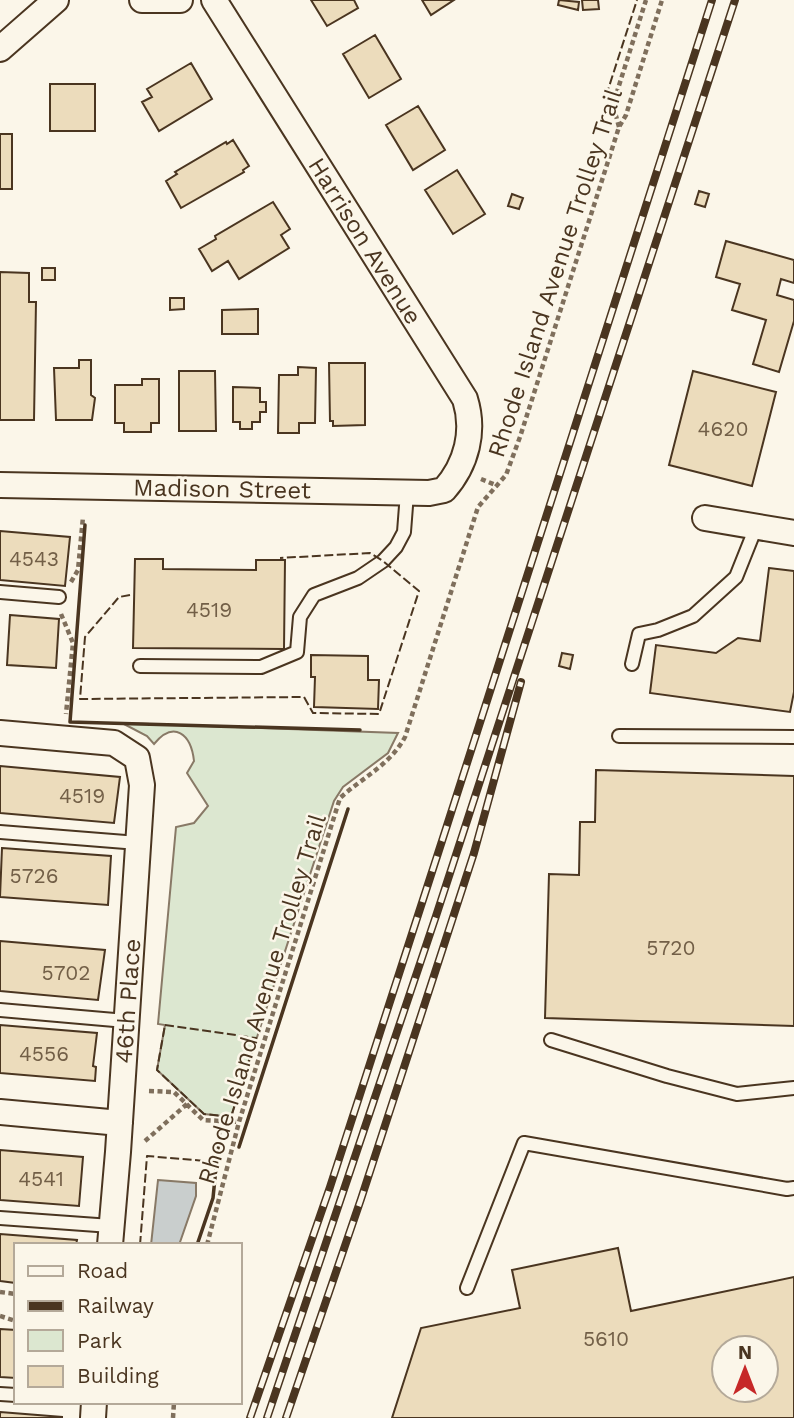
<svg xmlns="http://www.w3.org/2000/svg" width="794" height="1418" viewBox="0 0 794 1418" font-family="'Work Sans',sans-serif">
<rect width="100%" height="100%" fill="#fbf6e9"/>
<path fill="#dce7d0" stroke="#887966" stroke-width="2" d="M122,723L398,733L388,753L343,787L334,801L231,1117L204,1114L157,1070L165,1025L158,1024L176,827L194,823L208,806L187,773L194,761C191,734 174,720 154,744L147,736Z"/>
<path fill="#c9cecd" stroke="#887966" stroke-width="2" d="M158,1180L196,1183V1196L179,1245H151Z"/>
<path fill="#ecdcbc" stroke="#4a3520" stroke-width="2" fill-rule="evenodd" d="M311,0H354L358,8L327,26Z
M422,0H454L431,15Z
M559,0L579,2L578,10L558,5Z
M582,0H598L599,9L583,10Z
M375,35L401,79L369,98L343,54Z
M191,63L212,99L159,131L142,102L152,97L147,89Z
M50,84H95V131H50Z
M418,106L445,150L413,170L386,125Z
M0,134H12V189H0Z
M233,140L249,166L243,170L244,172L181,208L166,181L177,174L175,172L226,142L227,144Z
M457,170L485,214L453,234L425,190Z
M699,191L709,194L705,207L695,204Z
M512,194L523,198L519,209L508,206Z
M273,202L290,229L281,235L289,248L239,279L228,261L212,271L199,249L216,239L215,236Z
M726,241L794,260V283L781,279L777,295L794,300V321L779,372L753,364L766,320L732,310L740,284L716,277Z
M42,268H55V280H42Z
M0,272L29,273V302H36L34,420H0Z
M170,298H184V309L170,310Z
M258,309V334H222V310Z
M79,360H91V395L95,398L92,420H56L54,368H79Z
M329,363H365V425L333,426V421H330Z
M298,367L316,368L315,423H299V433H278L279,375H298Z
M179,371H215L216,431H179Z
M693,371L776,392L752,486L669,465Z
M142,379H159V423H151V432H124V423H115V385H142Z
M233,387L260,388V402H266V412H260V422H252V429H240V422H233Z
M0,531L70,537L65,586L0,580Z
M135,559H163V569L256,570V560H285L284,649L133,648Z
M769,568L794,571V692L790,712L650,693L656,645L716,653L738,638L760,641Z
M10,615L59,619L56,668L7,665Z
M562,653L573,655L570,669L559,666Z
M311,655L368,656V680H379L378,709L314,707L315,677H311Z
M0,766L120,777L114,823L0,813Z
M596,770L794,776V1026L545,1018L549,874L579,875L580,822H595Z
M2,848L111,856L108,905L0,897Z
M0,941L105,950L98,1000L0,991Z
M0,1025L97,1033L93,1066L96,1067L95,1081L0,1073Z
M0,1150L83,1157L79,1206L0,1200Z
M0,1234L77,1240L76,1245H16V1283L0,1281Z
M618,1248L631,1311L794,1277V1418H392L421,1328L520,1308L512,1270ZM724,1348H766V1390H724Z
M0,1329L16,1330V1378L0,1377Z
M0,1412L62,1417V1418H0Z"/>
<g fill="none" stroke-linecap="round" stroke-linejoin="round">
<g stroke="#4a3520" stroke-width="16">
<path id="lane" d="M0,592L59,597
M632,664L639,634L658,630L693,616L736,577L756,527
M140,666L261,667L297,652L300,617L314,595L358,578L383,561L396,547L404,532L407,493
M619,736L794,737
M0,832L138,843
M0,1010L126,1021
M551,1040L667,1076L737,1094L794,1088
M0,1218L111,1226
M467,1288L524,1143L787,1189L794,1188
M0,1394L16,1395"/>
</g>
<g stroke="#4a3520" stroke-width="28">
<path id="street" d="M142,0H180
M0,49L56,0
M0,485L429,493L444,490C467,464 475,431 465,399L214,0
M705,518L794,533
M0,733L114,743L137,758L142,785L118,1152L110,1245
M0,1112L120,1123
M93,1418L94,1402"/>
</g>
<path stroke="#7f6f5c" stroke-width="4.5" stroke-dasharray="5 3.5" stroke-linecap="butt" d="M619,127L615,112L616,95L646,0
M481,479L498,486
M71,582L78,570L83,517
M61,614L73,643L66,714
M149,1091L174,1092L203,1120L239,1122
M145,1141L187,1104
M207,1245L239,1122L340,798C363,777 390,765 405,737L478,507L506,475L520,437L619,127L626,115L662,0
M0,1292L16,1294
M0,1316L16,1321
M173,1418L174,1402"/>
<use href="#lane" stroke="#fbf6e9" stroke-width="12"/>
<use href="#street" stroke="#fbf6e9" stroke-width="24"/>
<g stroke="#4a3520" stroke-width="8">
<path id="rail" d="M250,1418L330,1187L442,841L712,0
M267,1418L436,916L735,0
M286,1418L361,1199L474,853L521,682"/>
</g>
<use href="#rail" stroke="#fbf6e9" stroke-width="5" stroke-dasharray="16" stroke-linecap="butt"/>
<path stroke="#4a3520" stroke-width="2" stroke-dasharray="9 3.5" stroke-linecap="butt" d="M606,96L637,0
M130,595L119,597L85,637L80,699L304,697L313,713L379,714L419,591L383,561L370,553L280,558
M165,1025L256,1038L231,1117L204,1114L157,1070Z
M140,1245L147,1156L217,1162"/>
<path stroke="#4a3520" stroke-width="3.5" d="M85,525L70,722L360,730
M239,1147L348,809
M197,1245L213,1198L220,1128"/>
</g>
<g text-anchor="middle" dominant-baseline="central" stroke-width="5" stroke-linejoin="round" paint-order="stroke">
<g font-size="21" fill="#725f47">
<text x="723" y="428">4620</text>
<text x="34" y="558">4543</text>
<text x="209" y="609">4519</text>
<text x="82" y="795">4519</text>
<text x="34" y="875">5726</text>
<text x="671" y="947">5720</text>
<text x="66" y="972">5702</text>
<text x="44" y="1053">4556</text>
<text x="41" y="1178">4541</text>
<text x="606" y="1338">5610</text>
</g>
<g font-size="24" fill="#4a3520" stroke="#fbf6e9">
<text transform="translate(365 241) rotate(58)">Harrison Avenue</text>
<text transform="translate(555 273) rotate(-72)">Rhode Island Avenue Trolley Trail</text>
<text transform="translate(222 489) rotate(1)">Madison Street</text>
<text transform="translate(262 999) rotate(-73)">Rhode Island Avenue Trolley Trail</text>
<text transform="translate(128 1001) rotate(-86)">46th Place</text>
</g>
</g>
<rect x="14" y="1243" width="228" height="161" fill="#fbf6e9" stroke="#b4a999" stroke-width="2"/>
<rect x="28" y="1266" width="35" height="10" fill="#fbf6e9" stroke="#b4a999" stroke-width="2"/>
<text x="77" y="1278" font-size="21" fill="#4a3520">Road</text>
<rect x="28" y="1301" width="35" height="10" fill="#4a3520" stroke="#b4a999" stroke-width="2"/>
<text x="77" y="1313" font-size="21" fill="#4a3520">Railway</text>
<rect x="28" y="1330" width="35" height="21" fill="#dce7d0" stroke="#b4a999" stroke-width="2"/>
<text x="77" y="1348" font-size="21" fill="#4a3520">Park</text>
<rect x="28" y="1366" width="35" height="21" fill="#ecdcbc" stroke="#b4a999" stroke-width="2"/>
<text x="77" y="1383" font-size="21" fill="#4a3520">Building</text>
<g transform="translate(745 1369)"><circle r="33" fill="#fbf6e9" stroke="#b4a999" stroke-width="2"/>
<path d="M0-5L12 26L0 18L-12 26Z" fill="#c62828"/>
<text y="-10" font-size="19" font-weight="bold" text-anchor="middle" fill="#4a3520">N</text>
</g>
</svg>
